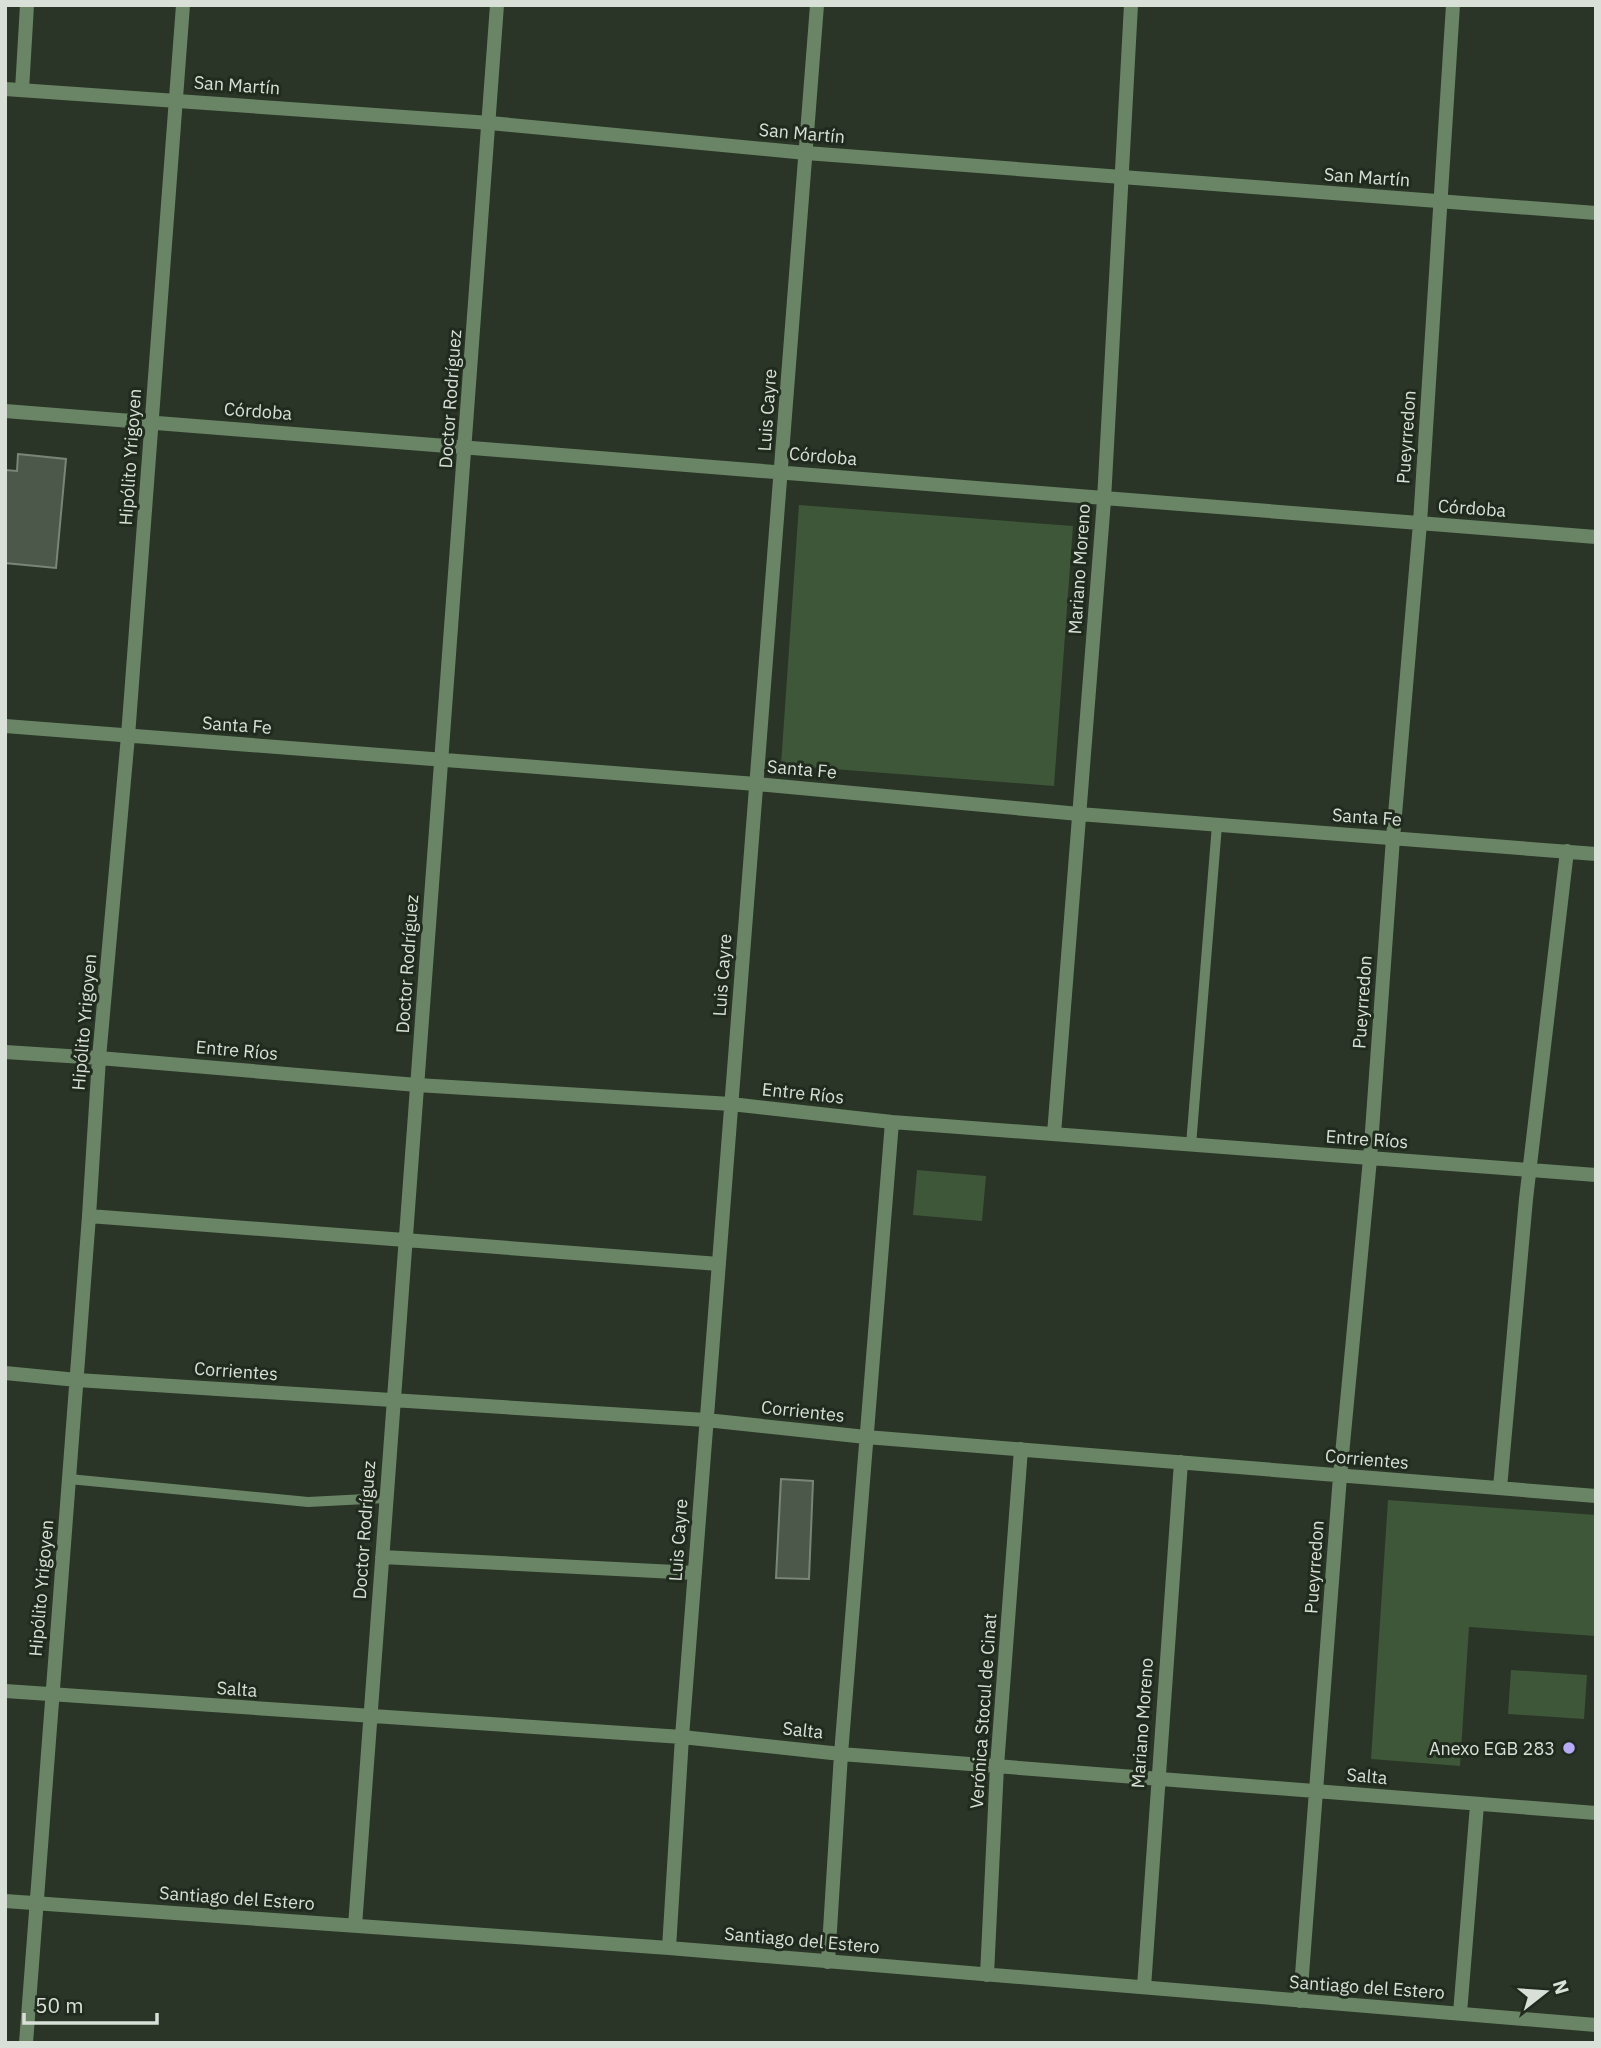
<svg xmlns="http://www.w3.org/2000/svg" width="1601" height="2048" viewBox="0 0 1601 2048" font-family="'IBM Plex Sans',sans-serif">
<rect width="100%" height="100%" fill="#2a3528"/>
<path fill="#3d5738" d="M799,505L1073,526L1054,786L781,765Z
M917,1170L986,1176L982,1221L913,1215Z
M1388,1500L1596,1515V1636L1469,1627L1460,1766L1371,1759Z
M1511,1670L1587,1675L1584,1719L1508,1714Z"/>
<path fill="#4c584a" stroke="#798677" stroke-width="2" d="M18,454L66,459L56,568L5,563V470L17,471Z
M781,1479L813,1481L809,1579L776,1578Z"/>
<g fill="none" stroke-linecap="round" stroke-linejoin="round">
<path stroke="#6a8565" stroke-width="10" d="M1191,1145L1217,825
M69,1479L308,1502L386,1498"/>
<path stroke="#6a8565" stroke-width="14" d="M22,90L27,5
M5,411C535,453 1065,497 1596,537
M5,726L756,784L1079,814L1596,854
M5,1052L99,1058L417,1085L731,1104L892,1122L1596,1175
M1054,1134L1104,500L1131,5
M89,1216L719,1264
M5,1373L77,1380L706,1420L866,1437L1596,1496
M1500,1488L1526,1199L1567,851
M382,1557L695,1573
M5,1691L682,1737L841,1754L1596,1813
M5,1901L669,1948L1596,2025
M355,1926L497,5
M669,1948L682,1737L817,5
M828,1962L841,1754L892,1122
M987,1975L997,1766L1021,1449
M1144,1987L1181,1462
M1300,2001L1340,1476L1370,1159L1393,838L1420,523L1453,5
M1460,2013L1477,1805
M26,2043L89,1216L99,1058L128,736L183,5"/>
<path stroke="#6a8565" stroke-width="14" d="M5,89L490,123L806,153L1596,213"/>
</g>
<circle fill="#b7abf7" stroke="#202b1e" stroke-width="2.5" cx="1569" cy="1748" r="7"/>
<g text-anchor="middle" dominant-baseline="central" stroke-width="6" stroke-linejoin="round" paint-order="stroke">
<g font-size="18" fill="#d8e0d7" stroke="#202b1e">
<text transform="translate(237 85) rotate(4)">San Martín</text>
<text transform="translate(802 133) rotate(5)">San Martín</text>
<text transform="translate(1367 177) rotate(4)">San Martín</text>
<text transform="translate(450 399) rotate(-86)">Doctor Rodríguez</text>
<text transform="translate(767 410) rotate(-86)">Luis Cayre</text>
<text transform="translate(258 411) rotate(4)">Córdoba</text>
<text transform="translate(1406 437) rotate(-86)">Pueyrredon</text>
<text transform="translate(823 456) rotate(5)">Córdoba</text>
<text transform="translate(130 457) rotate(-86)">Hipólito Yrigoyen</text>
<text transform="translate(1472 508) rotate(4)">Córdoba</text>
<text transform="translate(1079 569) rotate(-86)">Mariano Moreno</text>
<text transform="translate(237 725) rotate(4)">Santa Fe</text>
<text transform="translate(802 769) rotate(5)">Santa Fe</text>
<text transform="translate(1367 817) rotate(4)">Santa Fe</text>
<text transform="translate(407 964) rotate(-86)">Doctor Rodríguez</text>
<text transform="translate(722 975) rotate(-86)">Luis Cayre</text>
<text transform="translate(1362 1002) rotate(-86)">Pueyrredon</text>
<text transform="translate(84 1022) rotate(-85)">Hipólito Yrigoyen</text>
<text transform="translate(237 1050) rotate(5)">Entre Ríos</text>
<text transform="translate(803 1093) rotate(6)">Entre Ríos</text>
<text transform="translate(1367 1139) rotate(4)">Entre Ríos</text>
<text transform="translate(236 1371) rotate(4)">Corrientes</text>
<text transform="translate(803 1411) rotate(6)">Corrientes</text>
<text transform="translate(1367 1459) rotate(5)">Corrientes</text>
<text transform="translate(364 1530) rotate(-86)">Doctor Rodríguez</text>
<text transform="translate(678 1540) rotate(-86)">Luis Cayre</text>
<text transform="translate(1314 1567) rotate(-86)">Pueyrredon</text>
<text transform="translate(41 1588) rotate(-85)">Hipólito Yrigoyen</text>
<text transform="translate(237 1689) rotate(4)">Salta</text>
<text transform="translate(983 1711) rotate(-86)">Verónica Stocul de Cinat</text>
<text transform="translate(1142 1723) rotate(-86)">Mariano Moreno</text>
<text transform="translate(803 1730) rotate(6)">Salta</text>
<text transform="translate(1367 1776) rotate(5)">Salta</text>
<text transform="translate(237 1898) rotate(4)">Santiago del Estero</text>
<text transform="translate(802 1940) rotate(5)">Santiago del Estero</text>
<text transform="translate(1367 1987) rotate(4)">Santiago del Estero</text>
</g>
<g font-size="18" fill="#d8e0d7" stroke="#202b1e" text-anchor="end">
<text x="1555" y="1748">Anexo EGB 283</text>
</g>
</g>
<rect width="1601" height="2048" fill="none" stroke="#d8e0d7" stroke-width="14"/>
<g transform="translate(1545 1992) rotate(73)" stroke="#202b1e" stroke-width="5" paint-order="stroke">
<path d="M0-5L12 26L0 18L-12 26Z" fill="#d8e0d7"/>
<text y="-10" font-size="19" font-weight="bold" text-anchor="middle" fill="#d8e0d7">N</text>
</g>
<path d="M24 2013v10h133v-10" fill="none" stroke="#d8e0d7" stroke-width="3.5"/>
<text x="35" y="2013" font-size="21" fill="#d8e0d7" stroke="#202b1e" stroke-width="5" paint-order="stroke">50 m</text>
</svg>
